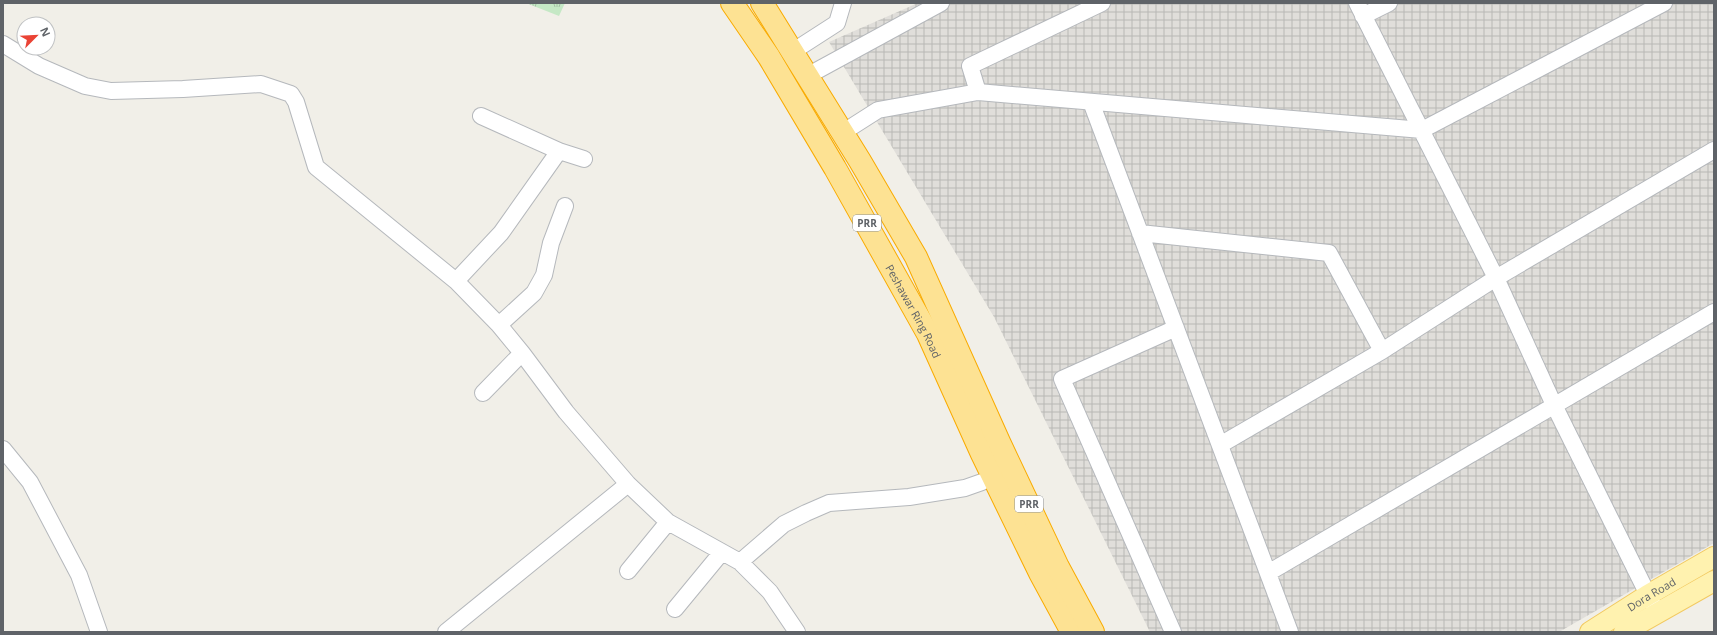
<svg xmlns="http://www.w3.org/2000/svg" width="1717" height="635" viewBox="0 0 1717 635" font-family="'Open Sans',sans-serif">
<defs>
<pattern id="industrial-grid" width="8" height="8" patternUnits="userSpaceOnUse"><rect width="8" height="8" fill="#e0deda"/><path d="M0 4h8M4 0v8" fill="none" stroke="#b9b8b5"/></pattern>
<pattern id="grass-tufts" width="24" height="20" patternUnits="userSpaceOnUse"><rect width="24" height="20" fill="#c5e8c5"/><path d="M3 7l-1-3M5 7V3M7 7l1-3M15 17l-1-3M17 17v-4M19 17l1-3" fill="none" stroke="#a3c0a4"/></pattern>
</defs>
<rect width="100%" height="100%" fill="#f1efe8"/>
<path fill="url(#industrial-grid)" d="M918,3H1714V543L1559,632H1150L994,317L829,42Z"/>
<path fill="url(#grass-tufts)" d="M526,3H565L559,16Z"/>
<g fill="none" stroke-linecap="round" stroke-linejoin="round">
<g stroke="#b5b8bc" stroke-width="18">
<path id="minor" d="M1102,3L970,66L978,92L1422,130L1664,3
M1357,3L1496,278L1554,405L1657,613
M1363,16L1389,3
M3,44L39,66L85,86L111,91L183,89L261,84L291,94L296,102L316,167L456,281L499,325L522,353L566,412L628,484L668,522L740,562L770,592L797,632
M792,52L837,23L843,3
M807,76L941,3
M1091,102L1290,632
M842,133L878,110L978,92
M559,151L584,159
M1140,233L1329,253L1382,351
M456,281L501,233L559,151L481,116
M499,325L534,293L544,275L551,243L565,206
M483,393L522,353
M1220,445L1382,351L1496,278L1714,150
M3,449L30,482L79,575L99,632
M740,562L784,524L806,513L829,503L909,497L965,488L982,482
M628,571L668,522
M1268,573L1714,312
M675,609L722,552
M446,632L628,484
M1173,632L1062,379L1176,328"/>
</g>
<g stroke="#f2c960" stroke-width="22">
<g id="major">
<path id="s1" d="M1590,632L1648,595L1714,557"/>
<path d="M1624,632L1714,581"/>
</g>
</g>
<g stroke="#f9ab00" stroke-width="24">
<g id="highway">
<path id="s2" d="M732,3L769,57L835,168L928,334L982,454L1040,573L1072,632"/>
<path d="M762,3L860,161L916,257L999,442L1058,567L1093,632"/>
</g>
</g>
<use href="#minor" stroke="#fff" stroke-width="16"/>
<use href="#major" stroke="#fff2af" stroke-width="20"/>
<use href="#highway" stroke="#fde293" stroke-width="22"/>
</g>
<g text-anchor="middle" dominant-baseline="central" stroke-width="3.5" stroke-linejoin="round" paint-order="stroke">
<g fill="#fff" stroke="#8f9295" stroke-width="1">
<rect x="853" y="215" width="28" height="16" rx="3"/>
<rect x="1015" y="496" width="28" height="16" rx="3"/>
</g>
<g font-size="10" font-weight="bold" fill="#5f6368">
<text x="867" y="223">PRR</text>
<text x="1029" y="504">PRR</text>
</g>
<g font-size="11" fill="#5f6368" stroke="#fff">
<text stroke="none"><textPath href="#s2" startOffset="358">Peshawar Ring Road</textPath></text>
<text stroke="none"><textPath href="#s1" startOffset="72">Dora Road</textPath></text>
</g>
</g>
<rect width="1717" height="635" fill="none" stroke="#5f6368" stroke-width="8"/>
<g transform="translate(36 36) rotate(66)"><circle r="19" fill="#ffffff" stroke="#bfc1c3"/>
<path d="M0-3L7 15L0 10L-7 15Z" fill="#ea4335"/>
<text y="-6" font-size="11" font-weight="bold" text-anchor="middle" fill="#5f6368">N</text>
</g>
</svg>
